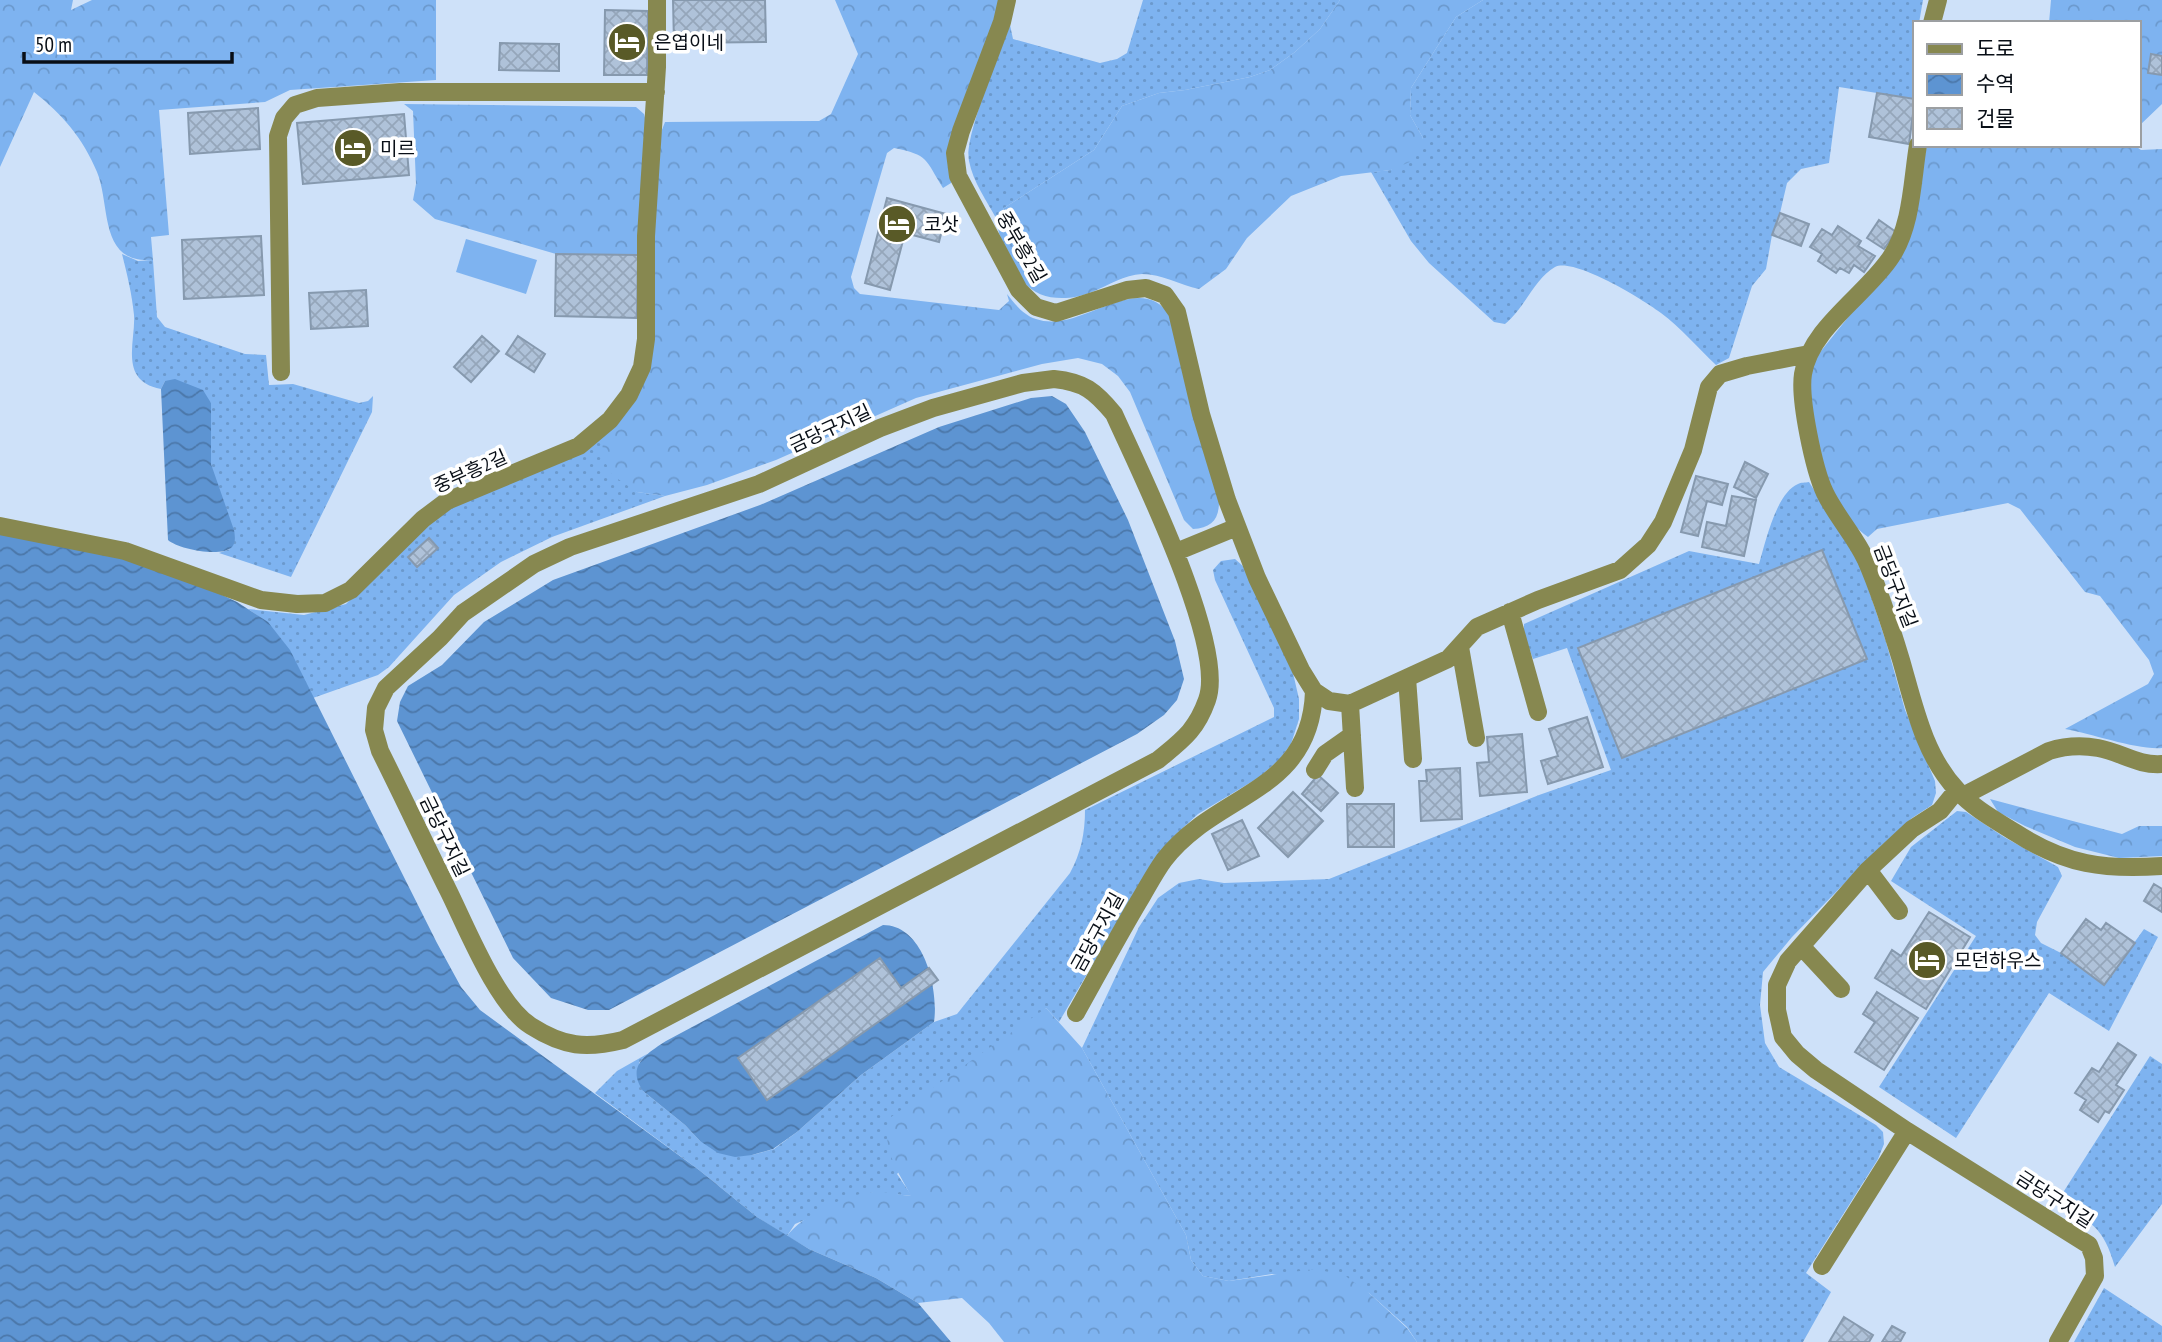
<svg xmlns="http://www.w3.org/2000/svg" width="2162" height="1342" viewBox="0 0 2162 1342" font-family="'PT Sans Narrow','Noto Sans KR',sans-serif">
<defs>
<pattern id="grass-dots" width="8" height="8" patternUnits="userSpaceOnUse" patternTransform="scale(1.75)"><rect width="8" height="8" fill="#7eb3f0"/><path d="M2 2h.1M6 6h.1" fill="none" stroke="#6b99cd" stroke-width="1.8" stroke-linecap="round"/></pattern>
<pattern id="forest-crowns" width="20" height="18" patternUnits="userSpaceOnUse" patternTransform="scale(1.75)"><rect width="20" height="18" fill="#7eb3f0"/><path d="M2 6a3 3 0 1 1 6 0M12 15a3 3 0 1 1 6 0" fill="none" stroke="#6b99cd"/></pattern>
<pattern id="water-waves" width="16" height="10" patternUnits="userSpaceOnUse" patternTransform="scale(1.75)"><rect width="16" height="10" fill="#5d94d2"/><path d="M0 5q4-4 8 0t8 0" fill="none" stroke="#4b77a9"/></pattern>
<pattern id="building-cross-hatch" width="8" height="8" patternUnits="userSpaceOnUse" patternTransform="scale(1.75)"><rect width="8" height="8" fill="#afc2d9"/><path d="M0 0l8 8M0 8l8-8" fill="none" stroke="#95a6ba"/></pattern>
</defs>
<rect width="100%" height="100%" fill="#cee1f9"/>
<path fill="url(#grass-dots)" d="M1143,0H1340L1320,29L1295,52L1270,70L1250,77L1185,90L1159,93L1122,106L1094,150L1004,208L997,220C987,201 973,182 969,161C964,136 1000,53 1010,25L1013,39L1100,63L1117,59L1127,53Z
M1483,0H1923L1919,23H1915V99L1839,87L1829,163L1801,169L1787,183L1780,213L1772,235L1766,269L1752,286L1729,358L1716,365C1698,348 1681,328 1661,313C1644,300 1574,257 1555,267C1535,278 1524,309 1505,324L1494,322L1429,263L1411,241L1371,172L1391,170L1423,138L1410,115L1411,88L1456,17Z
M122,254L138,261L153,260L157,317L165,327L245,354L266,355L269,385L293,384L359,403L368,401L373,396L372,412L291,577L219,553L230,549L211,464V403L165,381L161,389C118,381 136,341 134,315C132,294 127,274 122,254Z
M608,429L637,492L665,496L552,537L501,562L454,595L389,667L378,675L313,698C294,660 285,633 248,609L304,615L346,604L427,523L450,506Z
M1809,482L1859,560L1886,642L1905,710L1935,781L1936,793L1932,805L1912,818L1880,847L1792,937L1763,972L1760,1005L1765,1043L1779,1067L1876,1125L1883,1132L1884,1144L1878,1159L1806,1273L1831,1292L1803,1342H1417L1407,1327L1369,1293L1272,1274L1229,1281L1203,1276L1191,1260L1186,1235L1082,1048L1139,927L1158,898L1179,883L1199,879L1224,883L1329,879L1539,795L1611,770L1567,648L1533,659L1524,634V624L1689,551L1759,564C1765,544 1776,493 1798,484C1801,482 1805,483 1809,482Z
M1235,559L1244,567L1293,673L1299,699V719L1291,744L1279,760L1258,778L1198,814L1172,838L1149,868L1059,1022L1046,1008L897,1174L912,1196L873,1192L795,1224L787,1236L757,1217L699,1170L595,1093L617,1071L647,1054L639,1063L643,1091L685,1125L700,1141L752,1155L774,1149L797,1132L861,1075L934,1022L957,1014L1070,873C1081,853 1085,833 1085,810L1274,717V708L1215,580L1213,570L1221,561Z
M1957,811L1966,812L2004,837L2058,867L2062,876L2037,922L2035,935L2041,943L2061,953L2104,985L2144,929L2158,937L2109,1031L2049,993L1956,1138L1879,1087L1976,936L1891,881L1911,847Z
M2150,1056L2162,1064V1204L2115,1267C2103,1226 2092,1223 2057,1202Z
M2104,1288L2162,1326V1342H2074Z"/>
<path fill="url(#forest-crowns)" d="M0,0H73L71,10L92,0H436V80L290,90L265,102L159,110L169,235L151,237L153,260C98,264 111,206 97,172C83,138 62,114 34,92L0,167Z
M835,0H1002L951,183L943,188C925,159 929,155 894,148L887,153L851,277L854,288L860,294L999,310L1009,301L1007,294C1015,304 1023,315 1036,319C1081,335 1139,266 1171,317L1219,502C1219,520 1211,528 1193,529L1184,520L1130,392L1118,376L1102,364L1078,358L1042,364L916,398L776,460L707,485L665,496L637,492L612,475L604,460L602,441L608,429L630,406L652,234L660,135L665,122L819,121L831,114L858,54Z
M1340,0H1483L1456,17L1411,88L1410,115L1423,138L1412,161L1391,170L1341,176L1291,196L1247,238L1226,269L1199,289C1180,285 1162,274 1142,274C1124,275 1109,285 1092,292C1070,301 1039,302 1023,281C1018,274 1015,264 1011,257C1000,237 992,228 1004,208L1094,150L1122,106L1159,93L1185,90L1250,77L1270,70L1295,52L1320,29Z
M2051,0H2162V104L2139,126V23H2049Z
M404,104L636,107L644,114L647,125L638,255L556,254L435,219L413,200L416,184L413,111Z
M1927,145H2134L2141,150L2162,149V748C2136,750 2094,734 2065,729L2148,684L2154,674L2149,660L2100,596L2085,592L2020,509L2008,503L1877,529L1868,537C1831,511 1821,461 1813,420C1810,406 1806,391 1809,376C1810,370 1814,362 1817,356L1906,245Z
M1990,799L2122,834L2139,826H2162V856L2119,858L2075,847L2025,826L1998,812Z
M1046,1008L1082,1048L1186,1235L1191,1260L1203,1276L1229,1281L1314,1269L1344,1275L1369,1293L1407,1328L1417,1342H1004L989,1323L962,1298L918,1303L876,1278L809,1249L787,1236C801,1216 849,1193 873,1192C885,1191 899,1195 911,1196C898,1171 879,1146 891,1117Z"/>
<path fill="#7eb3f0" d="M466,239L537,260L526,294L456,272Z"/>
<path fill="url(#water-waves)" d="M175,379L203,390L211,403V464L234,530C235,536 236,542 232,547C221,558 178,549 168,540L161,389L165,381Z
M1052,396L1066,404L1085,432L1128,520L1175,641L1184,679L1177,700L1164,715L1137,734L609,1010H588L551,998L513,958L397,721L400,702L408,686L442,665L484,622L553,580L760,505L939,427L1031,398Z
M0,533L128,559L199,584L237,602L268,622L290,650L437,943L461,987L480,1010L699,1170L757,1217L809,1249L876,1278L918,1303L951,1342H0Z
M883,925C924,925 939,989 934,1022L861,1075L797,1132L773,1149L752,1155L735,1157L718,1153L700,1141L685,1125L643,1091C626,1066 646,1054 666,1041Z"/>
<path fill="url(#building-cross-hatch)" stroke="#8699ae" stroke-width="2" d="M673,0H765L766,42L674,43Z
M605,10L648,11L647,75H604Z
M500,43L559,44V71L499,70Z
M2151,54L2162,56V75L2148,73Z
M1877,93L1915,99L1909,144L1869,137Z
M258,108L260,149L190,154L188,113Z
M404,114L409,175L303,184L297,123Z
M887,198L946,214L939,242L905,233L890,290L865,283Z
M1780,213L1809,224L1801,246L1772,235Z
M1879,220L1896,232L1884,249L1867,238Z
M1838,226L1861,241L1858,246L1875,256L1864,272L1854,265L1849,273L1840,268L1836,273L1818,261L1822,254L1810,247L1822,229L1832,235Z
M261,236L264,295L184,299L182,240Z
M556,254L638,255L637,318L555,316Z
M366,290L368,326L311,329L309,293Z
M482,336L499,351L471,382L454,367Z
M518,336L545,354L534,372L506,354Z
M1745,462L1768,474L1756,498L1734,487Z
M1696,476L1728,484L1722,505L1707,501L1698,536L1681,532Z
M1732,496L1756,500L1744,556L1702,547L1707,522L1726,526Z
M429,538L438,548L417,567L408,557Z
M1822,550L1867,659L1622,758L1578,648Z
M1587,717L1603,767L1548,784L1541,761L1558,756L1549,729Z
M1522,734L1527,792L1480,796L1477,763L1489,762L1487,737Z
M1460,768L1462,819L1421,821L1419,781H1427L1426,770Z
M1318,775L1338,793L1321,811L1302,794Z
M1293,792L1323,821L1288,857L1258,828Z
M1347,804H1394V847H1348Z
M1242,820L1259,856L1228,870L1212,834Z
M2154,884L2162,889V912L2144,901Z
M1929,912L1970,937L1926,1009L1875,978L1892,950L1901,956Z
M2086,919L2101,930L2106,923L2135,943L2104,985L2061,953Z
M880,958L901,988L929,968L938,980L767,1100L738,1058Z
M1877,992L1918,1018L1884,1070L1855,1052L1875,1022L1863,1014Z
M2118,1043L2136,1055L2116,1085L2124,1090L2109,1113L2105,1111L2098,1122L2080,1110L2086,1100L2075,1093L2092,1068L2099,1072Z
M1844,1317L1873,1335L1869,1342H1829Z
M1892,1326L1905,1333L1900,1342H1882Z"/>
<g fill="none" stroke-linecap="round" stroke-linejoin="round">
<path stroke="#878850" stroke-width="18" d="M1007,0L1002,22L961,131L955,153L958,176L1019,290L1036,307L1056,313L1127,290L1146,288L1165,295L1177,312L1201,414L1227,500L1257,578L1301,670L1314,691L1329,701L1350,704L1448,659L1477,627L1538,600L1620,570L1648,545L1663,522L1693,450L1709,387L1720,374L1747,366L1809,354
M1932,23L1938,0
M1918,145C1912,181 1912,226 1891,257C1867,294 1810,328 1803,374C1799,399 1814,470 1825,493C1836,516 1855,536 1866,560C1880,592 1891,627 1901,660C1914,705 1924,755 1957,790C1973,808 1995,820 2016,833C2066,865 2104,870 2162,866
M281,372L278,136L284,118L295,105L317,98L400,92H656
M1054,379C1084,382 1095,391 1114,414C1139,470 1227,646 1207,700C1196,731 1182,740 1158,760L623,1040C586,1049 564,1047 531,1026C497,1005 466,926 448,890C425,844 403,797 380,751L374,730L376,708L386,688L440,638L463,613L534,564L570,547L759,484L880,428L933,408L1023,383Z
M0,526L125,551L261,600L297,604L325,603L351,590L423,519L447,501L579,446L610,420L629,395L642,367L646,339V236L657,67V0
M1176,552L1237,527
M1510,612L1538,712
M1460,647L1476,738
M1407,678L1413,759
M1350,704L1355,788
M1315,770L1325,754L1352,735
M1957,790L1940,811L1912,829L1868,870L1788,961L1777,985V1010L1783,1037L1797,1054L1816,1070L1907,1131L2089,1245L2094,1258L2095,1276L2058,1342
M1963,796L2049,751C2065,746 2081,745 2098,748C2121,752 2138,766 2162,764
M1868,870L1899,911
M1801,946L1841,989
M1076,1013C1098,974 1119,934 1142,896C1149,884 1156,871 1164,860C1216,792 1311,794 1314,691
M1822,1266L1907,1131"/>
</g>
<defs>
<g id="hotel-disc" transform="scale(2.0125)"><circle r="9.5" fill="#595a27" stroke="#fff"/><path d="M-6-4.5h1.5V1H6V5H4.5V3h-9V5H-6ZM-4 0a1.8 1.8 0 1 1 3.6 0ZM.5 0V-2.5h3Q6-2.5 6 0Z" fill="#fff"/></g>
</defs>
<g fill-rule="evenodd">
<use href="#hotel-disc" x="627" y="42"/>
<use href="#hotel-disc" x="353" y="148"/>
<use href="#hotel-disc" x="897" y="224"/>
<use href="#hotel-disc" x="1927" y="960"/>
</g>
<g text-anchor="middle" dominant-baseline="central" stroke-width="7" stroke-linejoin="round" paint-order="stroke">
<g font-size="19" fill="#080e16" stroke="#fff" text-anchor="start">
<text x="654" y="42">은엽이네</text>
<text x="380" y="148">미르</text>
<text x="924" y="224">코삿</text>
<text x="1954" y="960">모던하우스</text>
</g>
<g font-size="19" fill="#080e16" stroke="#fff">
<text transform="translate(1022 247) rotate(60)">중부흥2길</text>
<text transform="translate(830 428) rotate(-25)">금당구지길</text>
<text transform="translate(470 471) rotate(-24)">중부흥2길</text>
<text transform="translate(1896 586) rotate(69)">금당구지길</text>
<text transform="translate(445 836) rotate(64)">금당구지길</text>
<text transform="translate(1097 932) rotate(-61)">금당구지길</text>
<text transform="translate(2055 1199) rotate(33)">금당구지길</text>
</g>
</g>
<rect x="1913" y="21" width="228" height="126" fill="#ffffff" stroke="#9c9fa2" stroke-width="2"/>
<rect x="1927" y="44" width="35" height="10" fill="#878850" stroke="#9c9fa2" stroke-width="2"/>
<text x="1976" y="56" font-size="21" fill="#080e16">도로</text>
<rect x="1927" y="74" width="35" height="21" fill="url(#water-waves)" stroke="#9c9fa2" stroke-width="2"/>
<text x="1976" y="91" font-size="21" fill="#080e16">수역</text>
<rect x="1927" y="108" width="35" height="21" fill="url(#building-cross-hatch)" stroke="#9c9fa2" stroke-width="2"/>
<text x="1976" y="126" font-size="21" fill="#080e16">건물</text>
<path d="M24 52v10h208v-10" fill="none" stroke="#080e16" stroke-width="3.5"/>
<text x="35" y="52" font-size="21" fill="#080e16" stroke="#ffffff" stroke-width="5" paint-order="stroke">50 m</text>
</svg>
